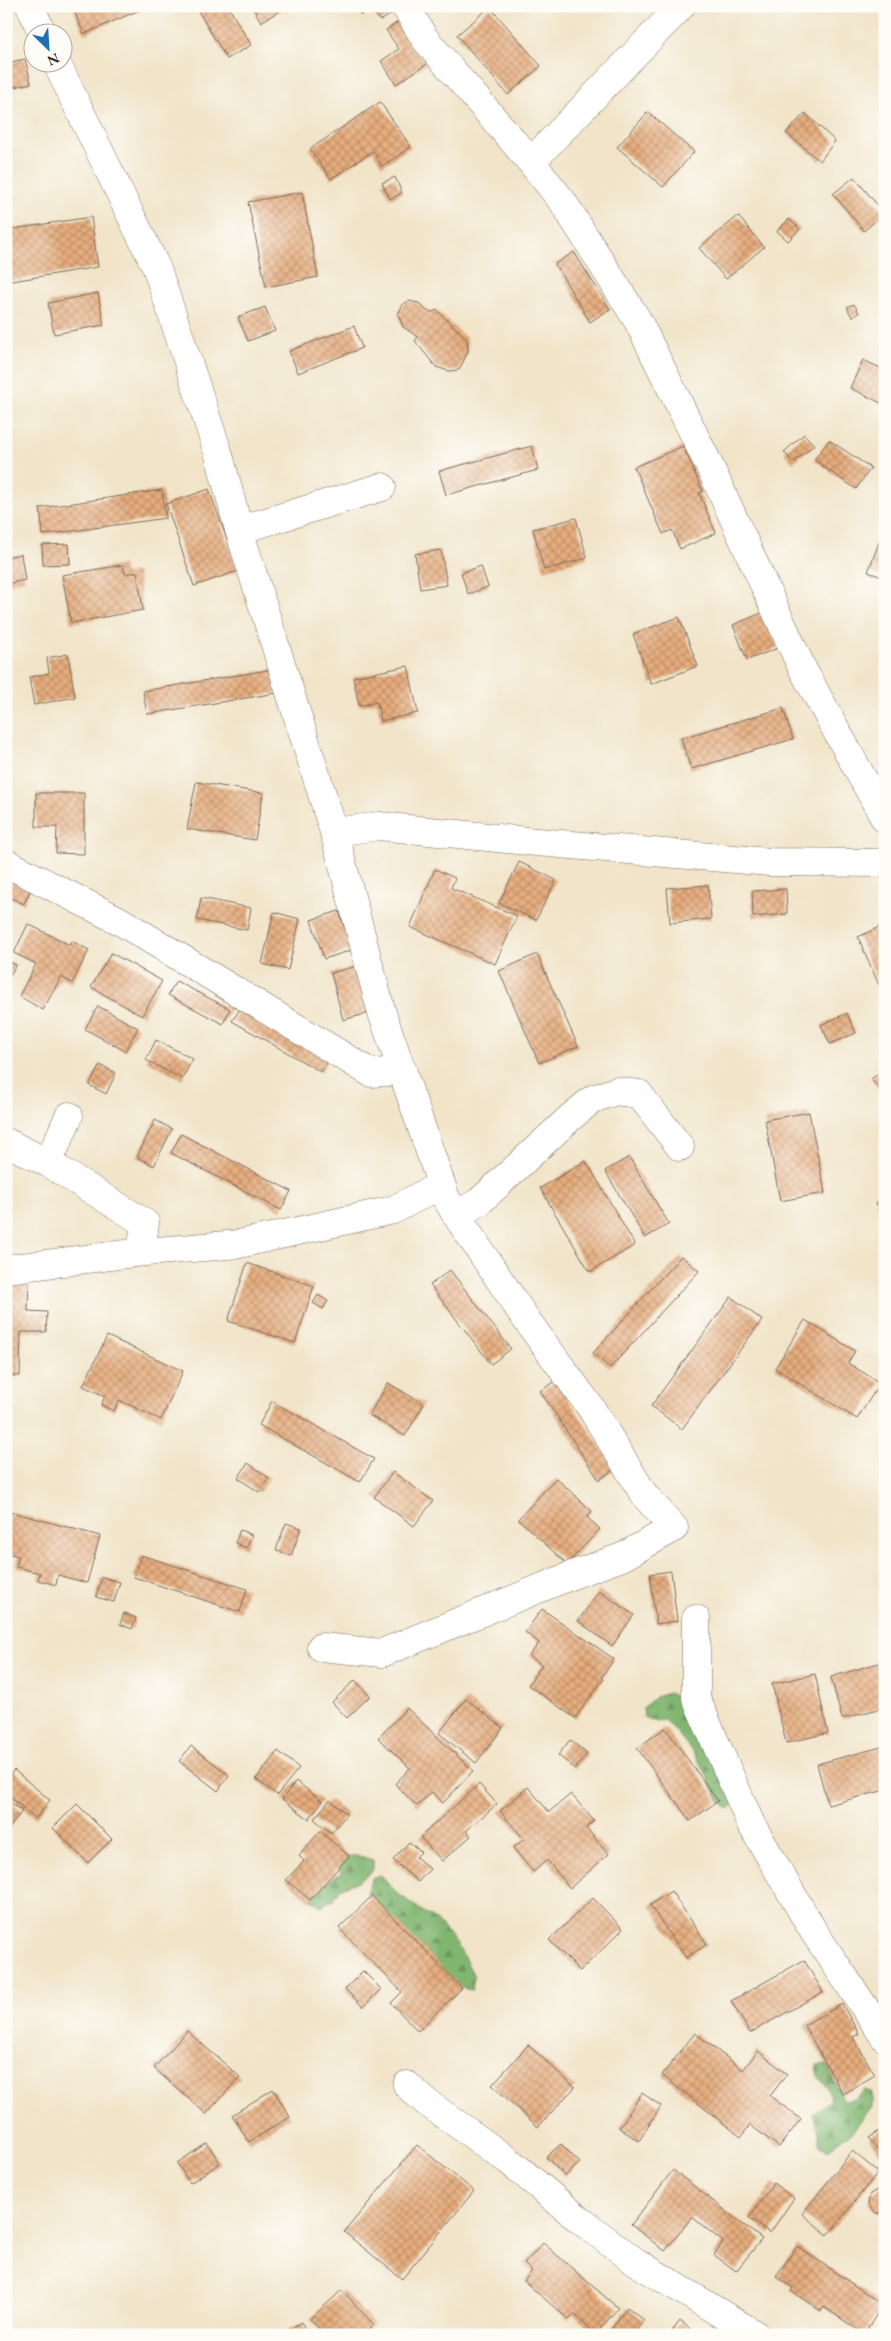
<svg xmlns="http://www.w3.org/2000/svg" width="891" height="2341" viewBox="0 0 891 2341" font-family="'EB Garamond',serif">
<defs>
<pattern id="forest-firs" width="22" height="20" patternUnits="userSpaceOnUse" patternTransform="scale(1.25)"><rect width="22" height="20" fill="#81b671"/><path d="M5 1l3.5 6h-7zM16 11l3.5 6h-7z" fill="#6b945c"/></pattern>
<pattern id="building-cross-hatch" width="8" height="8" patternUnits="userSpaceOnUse" patternTransform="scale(1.25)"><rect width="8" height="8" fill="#e7ad7e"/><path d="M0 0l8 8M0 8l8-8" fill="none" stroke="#bc8d67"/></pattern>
</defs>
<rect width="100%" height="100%" fill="#fdfcf7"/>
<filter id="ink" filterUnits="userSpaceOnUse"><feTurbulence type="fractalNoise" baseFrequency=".02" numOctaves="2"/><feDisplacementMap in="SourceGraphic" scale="10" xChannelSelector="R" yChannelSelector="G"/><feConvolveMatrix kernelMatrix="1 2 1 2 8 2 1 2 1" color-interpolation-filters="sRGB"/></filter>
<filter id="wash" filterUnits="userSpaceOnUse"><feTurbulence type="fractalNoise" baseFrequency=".0096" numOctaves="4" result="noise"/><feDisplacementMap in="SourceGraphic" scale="20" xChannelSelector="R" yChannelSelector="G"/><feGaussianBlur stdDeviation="1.12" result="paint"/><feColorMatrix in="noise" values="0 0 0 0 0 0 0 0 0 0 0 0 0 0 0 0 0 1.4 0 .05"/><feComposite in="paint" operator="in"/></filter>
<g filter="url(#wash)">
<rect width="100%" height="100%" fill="#f1e4c9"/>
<path fill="url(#forest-firs)" stroke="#5e7048" d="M669,1693L678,1698L735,1803L729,1809C715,1800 711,1781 702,1766C692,1750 679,1734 665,1720L652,1721L644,1717L643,1708L655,1697Z
M349,1856H359L373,1860V1870L358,1881L340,1889L334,1899L321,1906L311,1899L331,1879L341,1873L339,1867Z
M381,1875L397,1893L440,1924L458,1946L474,1976L472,1990L462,1988L367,1892L372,1878Z
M826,2064L844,2101L854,2099L865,2090L872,2093V2106L850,2134L839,2140L828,2151L819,2144V2132L813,2113L831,2100C830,2096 829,2091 827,2087C821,2079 815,2077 817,2065Z"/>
<g id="blocks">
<path fill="url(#building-cross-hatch)" d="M72,6H149L84,34Z
M195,6H228L251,45L227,59Z
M252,6H288L261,22Z
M355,6H392L396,11L380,21L371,9L361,15Z
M490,7L541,66L508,95L457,35Z
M402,19L430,62L396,84L381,61L399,49L386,30Z
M25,59L31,83L6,89V63Z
M380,102L411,147L382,166L373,151L331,179L310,149Z
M648,112L694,152L663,187L617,147Z
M805,113L835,141L820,161L786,133Z
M395,177L402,193L390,199L382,183Z
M854,177L884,213L864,231L833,194Z
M302,192L318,277L266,287L248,202Z
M738,216L764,247L726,279L699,248Z
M91,217L98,267L6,282V230Z
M789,219L800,229L788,241L777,231Z
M574,252L610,309L590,322L555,264Z
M98,293L104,325L54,334L48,303Z
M409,301L419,303L427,311L433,312L437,310L467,339L468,352L459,370L449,371L436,367L415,341L418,337L403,327L398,314L403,304Z
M854,304L859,313L852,317L847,307Z
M265,307L275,331L248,341L238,317Z
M354,326L362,348L298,373L289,351Z
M863,360L885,370V405L850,388Z
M804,434L814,445L793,463L784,452Z
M829,440L871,468L856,489L814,460Z
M532,446L538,470L446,495L439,471Z
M683,446L703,492L699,493L716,533L680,549L672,530L663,534L634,467Z
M209,489L238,571L194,586L166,504Z
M162,490L166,518L43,535L40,508Z
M576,518L587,558L544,570L533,529Z
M885,526V578L868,572Z
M69,544L70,564L43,565L42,545Z
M441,550L447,585L420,589L415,554Z
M21,554L25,580L6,584V557Z
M123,565L125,574L137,572L143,610L71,623L62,575Z
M481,566L488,587L468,594L461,573Z
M764,612L778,648L747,660L733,625Z
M679,617L698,666L651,684L633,634Z
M68,654L75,697L34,705L29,677L49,673L47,658Z
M408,666L418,713L381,721L377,702L359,706L353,677Z
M274,669L277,693L147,714L143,691Z
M783,708L793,739L691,769L681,738Z
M196,782L263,793L255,840L187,829Z
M36,793H84V854L56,853L57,827H36Z
M519,862L556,880L536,920L499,903Z
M6,869L34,881L24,904L6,896Z
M435,869L455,878L451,888L517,916L495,964L410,927Z
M708,885L711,919L670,923L667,888Z
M786,889L787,914L753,917L752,891Z
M201,898L251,908L247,930L197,920Z
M339,911L352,950L324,959L311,920Z
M274,912L300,919L288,970L262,964Z
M28,924L70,945L72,941L89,950L72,983L61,977L43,1010L19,996L36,964L14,953Z
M882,926L885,932V982L879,985L858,937Z
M111,953L162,981L142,1016L91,987Z
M537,954L578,1046L539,1063L499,971Z
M6,960L16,965L6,982Z
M361,965L373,1012L343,1020L331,973Z
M176,981L230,1009L223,1024L168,995Z
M98,1006L138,1028L125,1051L85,1029Z
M240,1009L328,1059L321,1072L232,1021Z
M847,1013L856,1033L830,1044L821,1025Z
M156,1040L193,1059L182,1079L146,1060Z
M100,1065L116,1073L106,1094L89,1085Z
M885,1069V1096L871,1079Z
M809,1112L825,1193L780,1201L765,1120Z
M155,1120L172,1129L154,1166L137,1157Z
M181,1134L291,1191L281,1210L171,1153Z
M629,1157L669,1224L645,1238L605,1171Z
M586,1161L635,1245L590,1272L540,1188Z
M885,1193V1211L876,1204Z
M681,1256L699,1271L610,1368L593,1353Z
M247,1263L314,1286L295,1343L228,1321Z
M450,1270L511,1349L491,1364L430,1285Z
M6,1279L29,1280L28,1311L47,1312L46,1332H21L20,1376H10L9,1399H6Z
M318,1295L328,1301L323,1309L313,1303Z
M731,1297L762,1320L682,1429L651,1406Z
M805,1320L855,1351L848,1363L880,1383L857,1419L775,1368Z
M107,1336L183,1371L161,1420L119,1400L114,1411L101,1405L105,1396L83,1386Z
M556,1381L615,1469L599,1480L540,1391Z
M388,1383L424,1404L405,1436L369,1415Z
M272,1401L374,1459L360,1482L259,1425Z
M248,1463L269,1478L259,1492L238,1478Z
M393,1472L433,1501L414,1526L374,1497Z
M556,1478L592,1511L587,1517L600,1529L567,1564L518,1519Z
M12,1512L100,1536L87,1583L58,1575L56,1585L38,1580L40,1573L16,1567L19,1556L6,1553V1532Z
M286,1523L301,1528L291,1556L276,1550Z
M240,1530L252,1535L246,1548L235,1543Z
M141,1555L247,1589L240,1612L134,1577Z
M671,1571L677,1621L656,1624L650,1574Z
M102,1577L120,1582L114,1602L96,1597Z
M599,1591L634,1615L612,1646L578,1621Z
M542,1609L614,1659L602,1677L604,1679L575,1718L528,1685L542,1665L529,1656L539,1643L525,1632Z
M124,1613L136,1618L132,1629L120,1624Z
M885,1661V1707L842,1719L831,1677Z
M815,1674L828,1733L786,1743L772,1684Z
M355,1680L370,1696L347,1718L332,1702Z
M466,1699L503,1728L476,1763L439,1733Z
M407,1708L473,1771L443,1803L432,1792L417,1806L395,1784L410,1768L378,1738Z
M665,1728L718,1801L690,1821L637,1748Z
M570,1740L587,1754L575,1769L558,1755Z
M191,1746L229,1775L218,1791L179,1761Z
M885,1746V1790L828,1805L817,1764Z
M278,1751L299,1768L277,1795L256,1779Z
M14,1770L50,1800L36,1818L6,1794V1779Z
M296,1781L322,1801L309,1819L282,1799Z
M479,1784L497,1804L466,1831L471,1836L442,1861L420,1837Z
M528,1787L549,1812L571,1794L594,1821L586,1828L609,1854L570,1888L547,1860L533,1872L513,1848L524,1839L500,1811Z
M6,1800L22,1811L6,1833Z
M330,1800L347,1814L331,1833L314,1819Z
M77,1804L112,1839L88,1863L53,1828Z
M320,1831L349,1856L310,1900L286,1880L304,1861L299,1856Z
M409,1842L421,1852L416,1857L430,1869L418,1882L393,1860Z
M671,1891L707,1944L686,1958L650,1905Z
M372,1896L462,1988L418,2031L391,2003L402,1992L339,1928Z
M593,1898L623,1929L580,1971L549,1940Z
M804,1960L823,1992L750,2033L731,2001Z
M363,1971L381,1989L363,2007L345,1989Z
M842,2004L859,2034L853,2037L875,2075L843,2094L804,2025Z
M187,2031L240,2077L206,2114L154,2068Z
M695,2033L743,2070L758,2051L787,2074L770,2096L801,2119L779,2147L750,2125L741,2137L662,2075Z
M528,2045L575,2087L538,2127L492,2085Z
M273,2089L290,2117L249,2142L232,2115Z
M642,2093L661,2106L639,2141L619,2128Z
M885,2127V2162L869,2138Z
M207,2143L220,2163L190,2183L177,2163Z
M561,2144L580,2163L565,2176L546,2157Z
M417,2145L474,2191L402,2279L344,2232Z
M852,2151L878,2172L828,2235L802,2214Z
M673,2170L762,2239L736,2271L714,2255L723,2242L692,2217L665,2251L631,2225Z
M773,2183L794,2198L770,2233L749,2218Z
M879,2189L885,2190V2213L883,2214L874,2212L868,2204L870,2194Z
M543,2243L618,2308L596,2334L574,2314L569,2320L524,2281L532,2271L524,2264Z
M797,2246L883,2305L864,2334L824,2307L821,2311L791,2291L793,2288L776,2276Z
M342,2290L374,2325L362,2335H325L310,2319Z
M627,2307L644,2320L633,2335H607Z
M680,2321L698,2335H669Z
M301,2322L309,2335H281Z"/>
</g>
</g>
<g filter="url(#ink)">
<use href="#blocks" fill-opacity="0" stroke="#7b6b5a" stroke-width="1"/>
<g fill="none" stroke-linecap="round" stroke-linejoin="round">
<g stroke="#7b6b5a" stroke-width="29">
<path id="minor" d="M30,6L42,32
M405,6L425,39L531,162L563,202L638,321L711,469L802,668L885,819
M56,62L157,269L219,455L239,530L334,832L381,1010L446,1198L456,1215L528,1322L591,1408L645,1496L674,1528L622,1557L580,1572L382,1653L321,1647
M531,162L681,6
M239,530L382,487
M334,832L379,826L537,842L770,862L885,863
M6,863L120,921L371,1073L403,1071
M6,1142L48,1163L145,1223L141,1252
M48,1163L69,1116
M456,1215L479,1202L571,1117L593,1099L616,1091L639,1094L680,1147
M6,1269L134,1253L239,1244L393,1210L441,1185
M696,1619V1698L751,1824L814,1932L885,2038
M407,2085L426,2102L509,2161L580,2220L636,2262L756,2335"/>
</g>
<use href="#minor" stroke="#fff" stroke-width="28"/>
</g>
</g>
<rect width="891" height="2341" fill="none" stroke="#fdfcf7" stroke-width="25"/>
<g transform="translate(48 48) rotate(155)"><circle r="24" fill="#fdfcf7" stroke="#afa8a0"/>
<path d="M0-4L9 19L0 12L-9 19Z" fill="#1f6fb2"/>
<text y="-8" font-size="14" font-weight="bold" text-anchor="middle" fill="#3b2a1e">N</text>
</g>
</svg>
